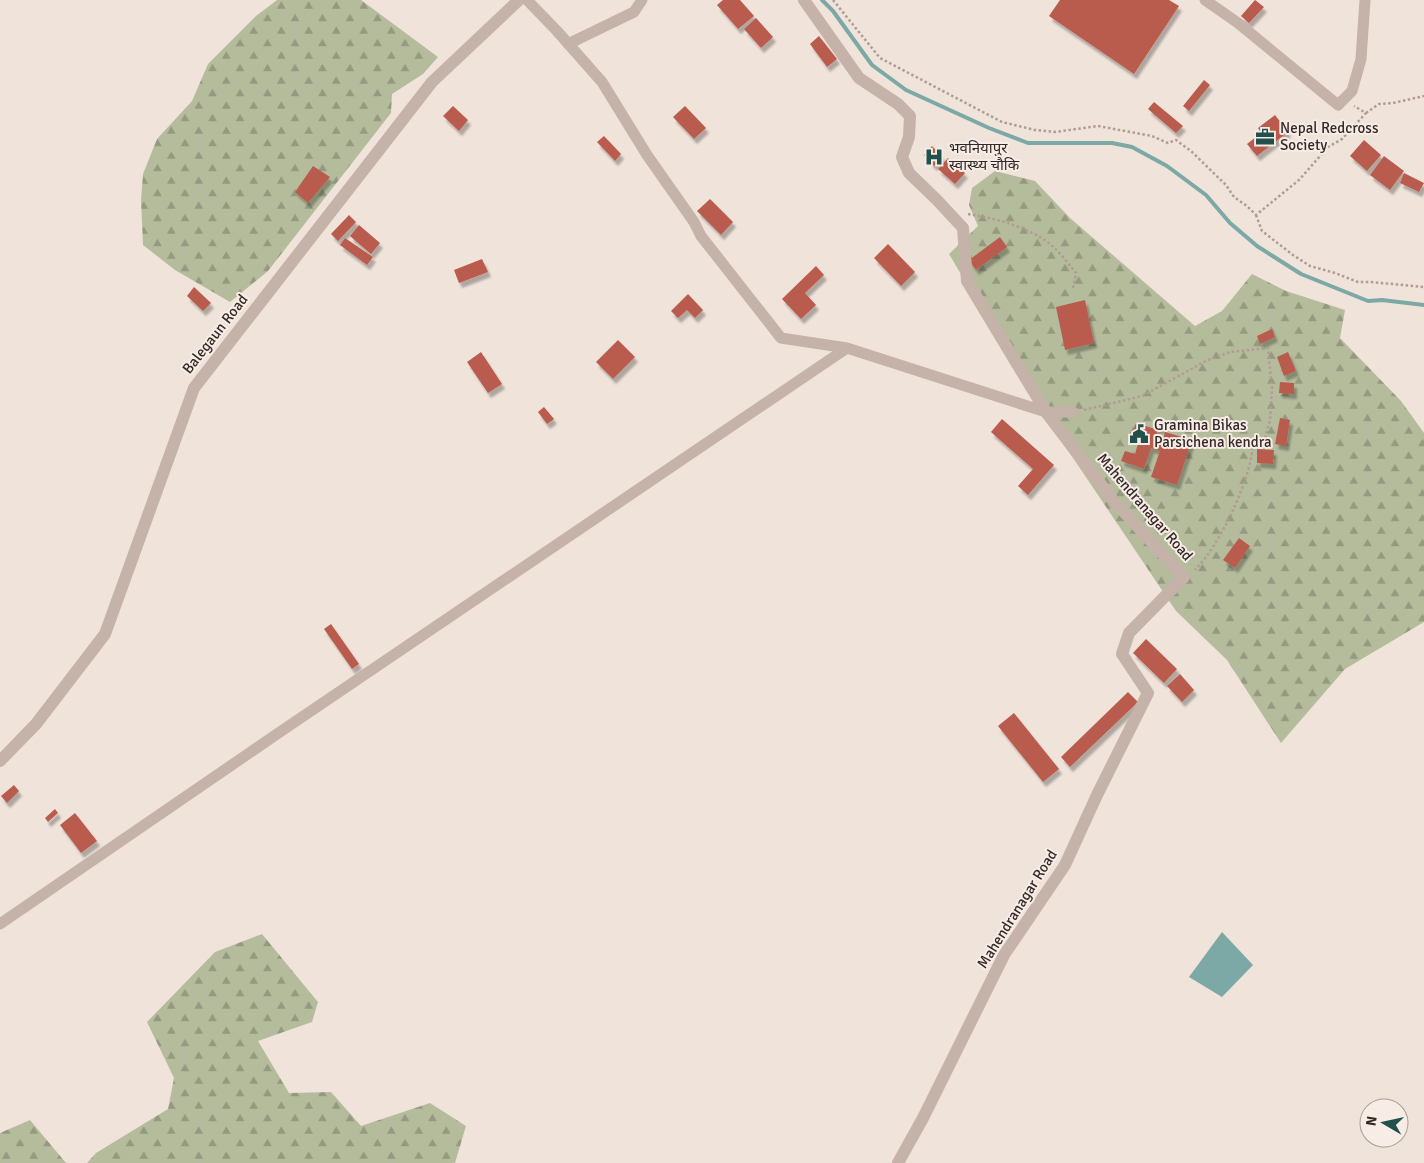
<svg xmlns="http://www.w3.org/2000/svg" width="1424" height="1163" viewBox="0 0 1424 1163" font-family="Signika,'Noto Sans Devanagari',sans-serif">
<defs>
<pattern id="forest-firs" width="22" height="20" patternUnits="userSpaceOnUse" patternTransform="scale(1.25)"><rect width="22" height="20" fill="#b5bc9c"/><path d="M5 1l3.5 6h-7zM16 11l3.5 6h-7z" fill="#94997f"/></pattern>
<filter id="shadow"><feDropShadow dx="3" dy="5" stdDeviation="1" flood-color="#0004"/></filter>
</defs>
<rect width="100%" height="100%" fill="#efe3da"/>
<path fill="url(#forest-firs)" d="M277,0H361L438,57L423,74L392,94L391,113L268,271L230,302L175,270L143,245L141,200L143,174L157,139L192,101L208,64L256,16Z
M995,171L1035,181L1070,218L1195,326L1222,311L1252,274L1286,291L1345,310L1340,338L1401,401L1424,433V622L1345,669L1281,743L1227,660L1176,611L1063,443L949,254L978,226L969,205L972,188Z
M262,934L318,1002L312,1022L258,1041L289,1093L331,1092L361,1126L430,1103L466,1126L455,1163H87L96,1153L168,1109L174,1078L147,1022L215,952Z
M30,1120L66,1163H0V1133Z"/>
<path fill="#7ca9a5" d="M1222,932L1253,965L1222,997L1189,977Z"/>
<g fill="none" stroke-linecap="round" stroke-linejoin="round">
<path stroke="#7ca9a5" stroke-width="4" d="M822,0L833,11L872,65L906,90L989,128L1028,143H1112L1132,147L1167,166L1206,195L1230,223L1257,246L1301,274L1368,301L1382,300L1424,305"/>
</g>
<path fill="#ba5b4d" filter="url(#shadow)" d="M723,0H740L754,16L738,29L717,5Z
M1060,0H1169L1179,6L1134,74L1049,16Z
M1255,0L1264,7L1249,23L1241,16Z
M756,18L773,37L761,48L744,29Z
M819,36L837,59L827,67L810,44Z
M1204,80L1210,85L1189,111L1183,106Z
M1154,102L1183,126L1176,133L1148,109Z
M453,106L468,120L459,131L443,116Z
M685,106L706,128L694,139L673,117Z
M1275,115L1288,132L1257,156L1247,144L1261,133L1258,128Z
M604,136L621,154L615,161L597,142Z
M1364,140L1381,155L1367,171L1350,156Z
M932,146L943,157L934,166L924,155Z
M1384,156L1404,171L1390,190L1370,175Z
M948,158L965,173L955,184L938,169Z
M313,166L330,177L308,203L295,192Z
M1404,173L1424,183L1419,192L1400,183Z
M710,199L733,222L721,235L697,211Z
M349,215L356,222L338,241L331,234Z
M359,225L380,243L371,254L350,236Z
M1000,237L1007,247L976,270L969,260Z
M345,238L373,257L367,265L340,245Z
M888,244L915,272L901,286L874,258Z
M482,259L488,272L459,283L454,270Z
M816,266L824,275L805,293L816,305L801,319L782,299Z
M194,287L211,303L203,311L187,296Z
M688,294L703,310L695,318L687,310L678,318L671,311Z
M1085,300L1094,343L1065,350L1056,307Z
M1272,329L1275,337L1260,344L1257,336Z
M618,340L635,357L613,379L596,362Z
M481,352L502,384L488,393L467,362Z
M1288,352L1296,371L1284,376L1277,357Z
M1280,382L1294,383V394L1279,393Z
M544,407L554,419L547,424L538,412Z
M1280,418L1290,420L1286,446L1275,444Z
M1002,419L1054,465L1028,495L1018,486L1033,469L991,432Z
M1136,423L1158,430L1154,441L1162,443L1165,432L1192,440L1177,485L1151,477L1160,451L1151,448L1144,469L1121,461L1125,451L1135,454L1140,437L1132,434Z
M1257,449L1274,450L1273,464L1257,463Z
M1239,538L1250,546L1235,568L1223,560Z
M331,624L359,664L352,669L324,629Z
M1146,639L1177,669L1164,683L1133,653Z
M1180,674L1194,690L1182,702L1167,686Z
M1128,692L1138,702L1070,767L1061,757Z
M1014,713L1059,769L1043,782L998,726Z
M14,785L19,791L7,803L1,796Z
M55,809L58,813L48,822L45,818Z
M75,813L97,841L81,853L60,825Z"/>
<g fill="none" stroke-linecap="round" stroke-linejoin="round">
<path stroke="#b19c92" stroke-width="2.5" stroke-dasharray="2.5 2.5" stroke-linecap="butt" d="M833,0L880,58L1002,122L1035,130L1055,132L1098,126L1152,136L1168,143L1176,140L1191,151L1226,185L1234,197L1247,206L1256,215L1299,180L1328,147L1342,139L1366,113L1354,106
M1366,113L1379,104L1393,103L1424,96
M968,214C993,218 1021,225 1043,239C1056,247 1066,261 1076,273L1073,288
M1256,215L1262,231L1293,255L1310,266L1335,273L1358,282H1371L1424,287
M1084,410L1142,396L1206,361L1230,352L1268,348L1272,388L1270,420L1264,442L1253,446C1249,483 1221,543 1195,570"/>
<path stroke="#c5b2a8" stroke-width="11" d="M527,0L557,31L602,82L647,155L694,222L701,236L781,338L847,348
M1205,0L1238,23L1338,105L1352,91L1361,59L1365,0
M568,44L634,12L642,0
M0,924L277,734L847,348L1046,412H1073"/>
<path stroke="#c5b2a8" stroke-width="12" d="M804,0L859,78L898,104L910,116L909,137L902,157L909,173L937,200L963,228L967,281L1046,412L1112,499L1184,577L1129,633L1122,654L1148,693L1097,795L1065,865L1004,955L923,1118L898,1163
M0,761L36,724L105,634L194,388L432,82L519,0"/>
</g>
<defs>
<g id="office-bare" transform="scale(1.5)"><path d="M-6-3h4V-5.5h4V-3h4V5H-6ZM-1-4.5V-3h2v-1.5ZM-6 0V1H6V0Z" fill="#21504d" stroke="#f7ede6" stroke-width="2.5" paint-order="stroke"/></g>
<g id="hospital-bare" transform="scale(1.5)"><path d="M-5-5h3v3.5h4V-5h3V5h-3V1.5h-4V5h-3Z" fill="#21504d" stroke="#f7ede6" stroke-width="2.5" paint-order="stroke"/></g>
<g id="civic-bare" transform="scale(1.5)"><path d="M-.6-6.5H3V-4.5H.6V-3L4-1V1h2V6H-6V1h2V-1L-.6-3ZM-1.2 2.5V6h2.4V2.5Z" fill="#21504d" stroke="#f7ede6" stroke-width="2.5" paint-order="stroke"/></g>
</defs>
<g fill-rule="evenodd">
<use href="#office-bare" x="1265" y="137"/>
<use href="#hospital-bare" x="934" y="157"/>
<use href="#civic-bare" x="1139" y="434"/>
</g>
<g text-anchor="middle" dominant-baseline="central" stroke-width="4" stroke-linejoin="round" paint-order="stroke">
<g font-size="15" fill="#332927" stroke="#f7ede6" text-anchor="start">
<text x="1280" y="128">Nepal Redcross<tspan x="1280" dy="17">Society</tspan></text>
<text x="949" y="148">भवनियापुर<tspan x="949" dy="17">स्वास्थ्य चाैकि</tspan></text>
<text x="1154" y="425">Gramina Bikas<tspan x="1154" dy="17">Parsichena kendra</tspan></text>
</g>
<g font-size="15" fill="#332927" stroke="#f7ede6">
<text transform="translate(215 334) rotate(-52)">Balegaun Road</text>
<text transform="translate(1145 507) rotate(49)">Mahendranagar Road</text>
<text transform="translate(1017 909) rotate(-58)">Mahendranagar Road</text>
</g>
</g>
<g transform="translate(1384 1123) rotate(279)"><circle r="24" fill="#f7ede6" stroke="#a99f9a"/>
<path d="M0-4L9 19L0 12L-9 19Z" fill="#21504d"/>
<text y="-8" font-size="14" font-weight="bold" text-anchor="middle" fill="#332927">N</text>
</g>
</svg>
